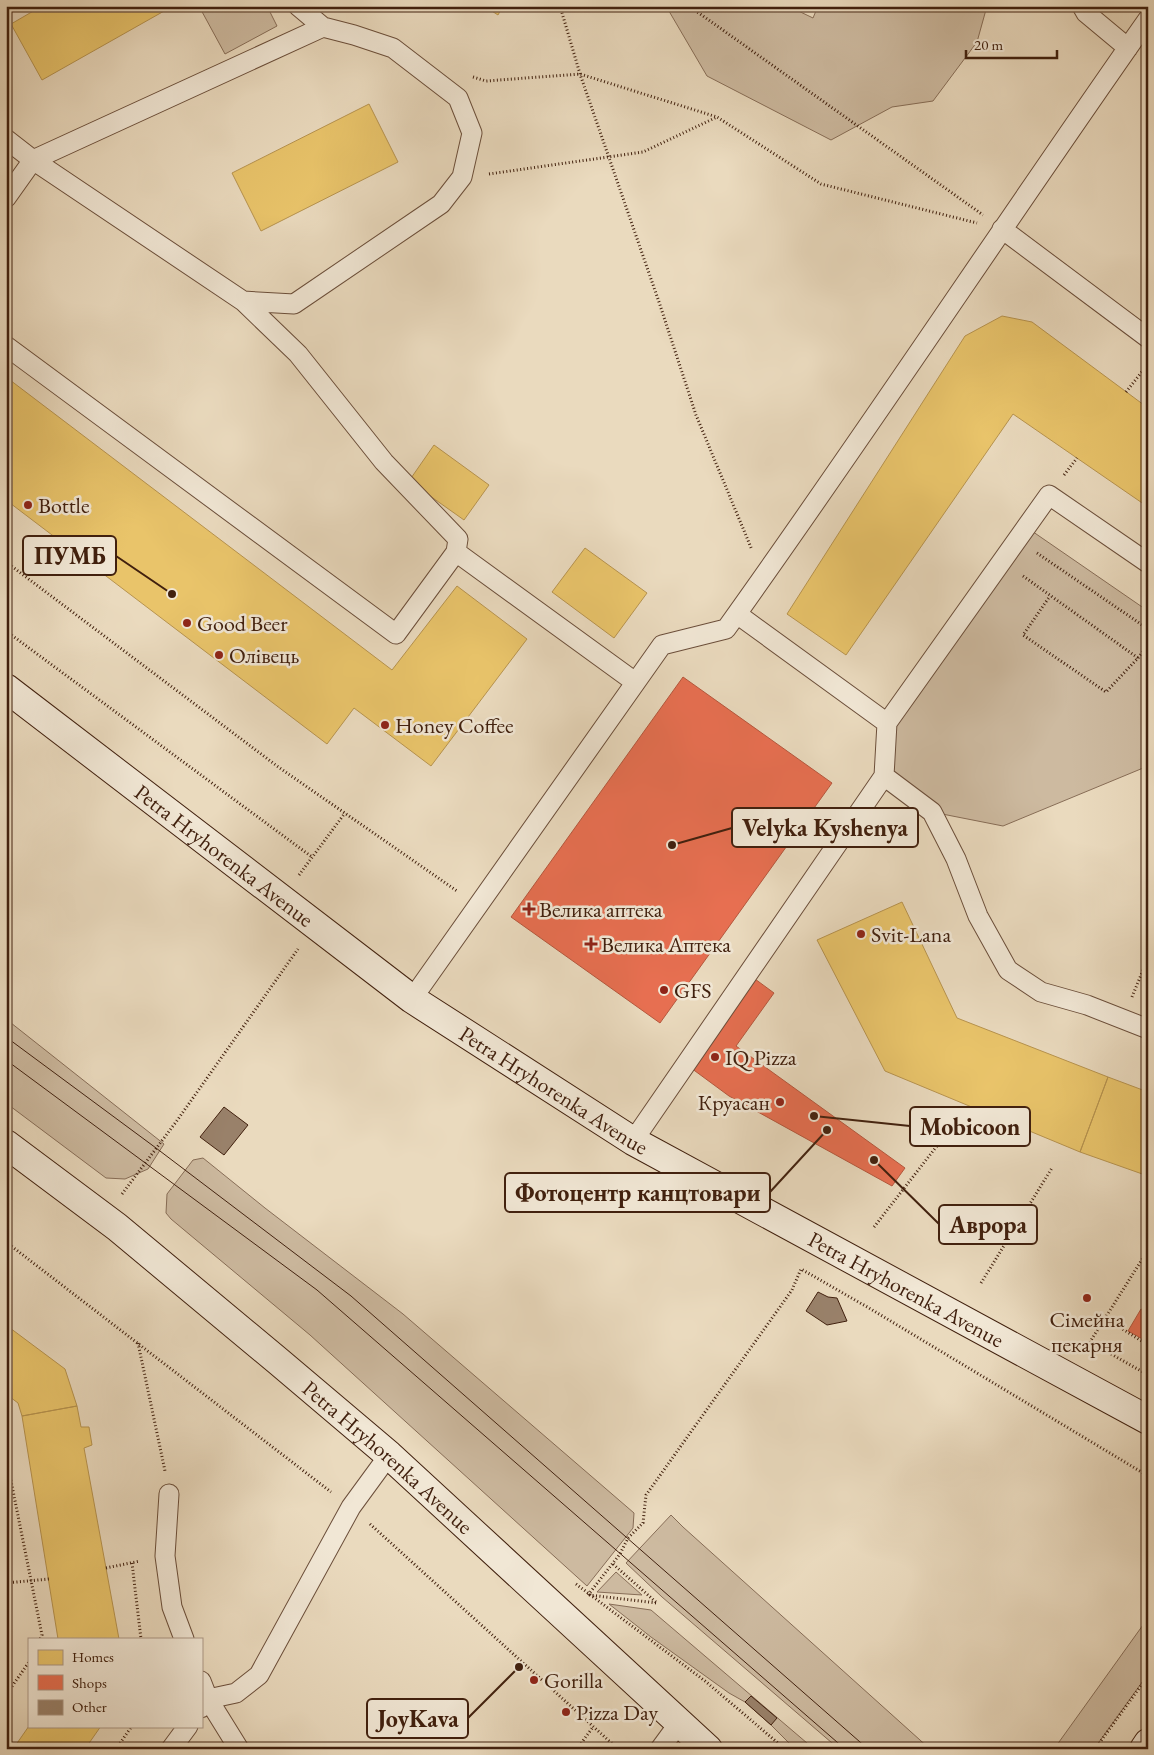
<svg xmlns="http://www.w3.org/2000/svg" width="1154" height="1755" viewBox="0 0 1154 1755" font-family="'EB Garamond',serif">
<rect width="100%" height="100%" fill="#eadabe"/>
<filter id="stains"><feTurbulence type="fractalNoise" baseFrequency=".004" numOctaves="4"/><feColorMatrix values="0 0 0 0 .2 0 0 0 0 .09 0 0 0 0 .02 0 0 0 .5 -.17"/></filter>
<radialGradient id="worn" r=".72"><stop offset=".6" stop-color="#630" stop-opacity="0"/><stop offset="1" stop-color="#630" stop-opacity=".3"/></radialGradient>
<path fill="#cdbaa0" stroke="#876d57" d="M203,6H267L277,26L225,54L200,8Z
M666,6H788L813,18L818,6H987L977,42L933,101L892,107L831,140L707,76Z
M1026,527L1148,611V766L1003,826L932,812L884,776L887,723Z
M6,1019L164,1144L148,1169L125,1179L106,1178L6,1103Z
M203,1158L265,1208L403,1314L634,1513L633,1528L587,1586L310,1335L171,1219L166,1213L167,1194L193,1160Z
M671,1515L683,1527L930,1749H839L662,1597L626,1563Z
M616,1572L642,1595L597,1592Z
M609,1604L651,1610L814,1749H795L771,1725L745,1702L729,1693L651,1637Z
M1148,1618V1674L1094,1749H1054Z"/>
<path fill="#e9c46a" stroke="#b7934e" d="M42,6H173L42,80L11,24Z
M484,6H503L498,15Z
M369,104L398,162L261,231L232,173Z
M1002,316L1032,322L1148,408V507L1013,414L846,655L787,614L965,336Z
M6,377L392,670L457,586L527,639L431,766L354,708L327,744L6,500Z
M434,445L489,485L464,520L409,481Z
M585,548L647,593L614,638L552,592Z
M902,902L957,1018L1108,1077L1080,1152L885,1071L817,940Z
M1108,1077L1148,1092V1176L1080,1152Z
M6,1325L65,1369L77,1406L22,1416L18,1403L6,1394Z
M77,1406L81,1427H89L92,1445L84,1448L119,1639H58L22,1416Z
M29,1726H101L85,1749H13Z"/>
<path fill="#e76f51" stroke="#b5573d" d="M683,677L832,783L660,1023L511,917Z
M755,979L774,993L736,1046L905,1168L892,1186L729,1096L691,1068Z
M1141,1309L1148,1313V1342L1128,1331Z"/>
<path fill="#99816a" stroke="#41200e" d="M224,1107L248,1125L224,1155L200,1137Z
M818,1292L828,1297L837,1298L847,1321L827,1325L806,1311Z
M751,1696L777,1718L771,1725L745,1702Z"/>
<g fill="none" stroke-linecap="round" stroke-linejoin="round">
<g stroke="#6b4e3a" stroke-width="21">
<path id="lane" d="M1082,6L1086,13L1128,48
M6,139L33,160L243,301L294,304L441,204L462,177L472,133L458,98L393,48L354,35L323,27L298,6
M6,198L33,160L323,27
M1002,229L1148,338
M243,301L298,354L384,462L458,539L456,552
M6,346L396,634L456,552L635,682
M887,723L1049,495L1148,563
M884,776L932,812L956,859L978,916L1008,970L1041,992L1087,1005L1148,1029
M412,999L662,645L726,629C870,428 1006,221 1148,19
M633,1141L884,776L887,723L737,614
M169,1494L165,1556L172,1607L184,1639
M201,1681L208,1699L201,1708
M171,1749L188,1726
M239,1749L208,1699L236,1693L259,1675L351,1507L389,1455
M660,1749L679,1723"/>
</g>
<g stroke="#41200e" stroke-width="30">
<g id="secondary">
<path id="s1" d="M6,688L412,999L633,1141L1148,1420"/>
<path id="s2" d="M6,1144L117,1227L278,1361L389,1455L708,1749"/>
<path d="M1144,1749L1148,1743"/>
</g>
</g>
<path stroke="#41200e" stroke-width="3" stroke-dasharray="1 2.5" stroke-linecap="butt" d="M560,6L580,74L659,302L696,415L752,550
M689,6L983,215
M473,77L486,81L580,74L717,117
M489,174L643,152L717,117L821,184L977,223
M1126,392L1148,364
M1064,475L1077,458
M1037,553L1148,629
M6,562L277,766L457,891
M1023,576L1138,658L1106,692L1023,635L1050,596
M6,631L312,857
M1138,658L1148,645
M299,875L345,813
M1132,997L1148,958
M6,1110L12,1114
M122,1194L176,1122L298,949
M874,1227L947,1133
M6,1242L331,1492
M1148,1250L1090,1342L1148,1375
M981,1283L1052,1168
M1105,1318L1148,1345
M138,1343L165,1471
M6,1456L42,1635L40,1639
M370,1524L618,1749
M132,1563L141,1639
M106,1568L140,1561
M6,1583L49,1579
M576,1584L705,1681L785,1749
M588,1595L620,1554L628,1538L643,1523L646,1495L792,1290L801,1269L869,1308L1148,1476
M589,1595L657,1603L613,1564
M6,1695L29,1662
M116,1749L132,1726
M577,1749L593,1727
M1095,1749L1148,1676"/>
<use href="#lane" stroke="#f1e7d5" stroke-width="19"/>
<use href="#secondary" stroke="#f1e7d5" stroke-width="28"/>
<path stroke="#41200e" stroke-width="1" d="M6,1037L156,1148L351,1296L868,1749
M6,1060L317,1290L845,1749"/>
</g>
<g fill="#8f2418" stroke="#f1e7d5" stroke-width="2">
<circle cx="28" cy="505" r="5"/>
<circle cx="187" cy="623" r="5"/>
<circle cx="219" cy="655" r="5"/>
<circle cx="385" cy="725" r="5"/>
<path d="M526.5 901.5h5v5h5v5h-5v5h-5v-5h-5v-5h5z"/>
<circle cx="861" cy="934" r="5"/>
<path d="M588.5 936.5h5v5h5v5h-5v5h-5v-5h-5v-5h5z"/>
<circle cx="664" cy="990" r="5"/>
<circle cx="715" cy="1057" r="5"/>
<circle cx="780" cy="1102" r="5"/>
<circle cx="1087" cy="1298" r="5"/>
<circle cx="534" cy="1680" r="5"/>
<circle cx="566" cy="1712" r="5"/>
</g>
<g text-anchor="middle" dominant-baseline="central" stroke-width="5" stroke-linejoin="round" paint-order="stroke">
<g font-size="22" fill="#41200e" stroke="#f1e7d5" text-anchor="start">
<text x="38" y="505">Bottle</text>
<text x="197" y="623">Good Beer</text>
<text x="229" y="655">Олівець</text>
<text x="395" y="725">Honey Coffee</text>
<text x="539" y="909">Велика аптека</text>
<text x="871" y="934">Svit-Lana</text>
<text x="601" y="944">Велика Аптека</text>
<text x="674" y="990">GFS</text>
<text x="725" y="1057">IQ Pizza</text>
<text x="770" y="1102" text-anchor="end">Круасан</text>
<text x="1087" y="1319" text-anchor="middle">Сімейна<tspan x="1087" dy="25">пекарня</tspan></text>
<text x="544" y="1680">Gorilla</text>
<text x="576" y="1712">Pizza Day</text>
</g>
<g font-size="22" fill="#41200e" stroke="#f1e7d5">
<text stroke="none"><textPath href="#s1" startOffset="275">Petra Hryhorenka Avenue</textPath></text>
<text stroke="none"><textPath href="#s1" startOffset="680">Petra Hryhorenka Avenue</textPath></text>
<text stroke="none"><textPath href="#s1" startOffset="1085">Petra Hryhorenka Avenue</textPath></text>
<text stroke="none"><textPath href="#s2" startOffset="494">Petra Hryhorenka Avenue</textPath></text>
</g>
</g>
<path fill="none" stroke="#41200e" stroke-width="2" d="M172 594L116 556M672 845L732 828M814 1116L910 1126M827 1130L770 1192M874 1160L939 1224M519 1667L468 1718"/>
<g fill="#41200e" stroke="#f1e7d5" stroke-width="2">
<circle cx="172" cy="594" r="5"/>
<circle cx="672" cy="845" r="5"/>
<circle cx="814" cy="1116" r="5"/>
<circle cx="827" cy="1130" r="5"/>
<circle cx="874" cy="1160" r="5"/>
<circle cx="519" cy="1667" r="5"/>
</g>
<g fill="#f1e7d5" stroke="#41200e" stroke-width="2">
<rect x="23" y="536" width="93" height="39" rx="5"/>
<rect x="732" y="808" width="186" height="39" rx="5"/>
<rect x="910" y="1107" width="120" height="39" rx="5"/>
<rect x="505" y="1173" width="265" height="39" rx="5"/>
<rect x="939" y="1205" width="98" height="39" rx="5"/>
<rect x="367" y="1699" width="101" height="39" rx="5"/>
</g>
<g font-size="24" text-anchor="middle" font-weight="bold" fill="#41200e">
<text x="70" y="564">ПУМБ</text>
<text x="825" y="836">Velyka Kyshenya</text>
<text x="970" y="1135">Mobicoon</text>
<text x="638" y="1201">Фотоцентр канцтовари</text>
<text x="988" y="1233">Аврора</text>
<text x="418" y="1727">JoyKava</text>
</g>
<rect width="1154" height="1755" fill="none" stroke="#eadabe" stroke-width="25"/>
<rect x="8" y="8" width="1139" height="1740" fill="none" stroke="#41200e" stroke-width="2.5"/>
<rect x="12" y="12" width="1129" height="1730" fill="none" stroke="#41200e"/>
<rect x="28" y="1638" width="175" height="90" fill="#f1e7d5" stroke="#ab9785"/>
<rect x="38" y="1650" width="25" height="15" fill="#e9c46a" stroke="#ab9785"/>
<text x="72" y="1662" font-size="15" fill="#41200e">Homes</text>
<rect x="38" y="1675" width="25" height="15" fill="#e76f51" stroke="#ab9785"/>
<text x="72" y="1688" font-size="15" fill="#41200e">Shops</text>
<rect x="38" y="1700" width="25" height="15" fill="#99816a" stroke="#ab9785"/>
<text x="72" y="1712" font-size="15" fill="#41200e">Other</text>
<path d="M966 50v8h91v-8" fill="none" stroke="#41200e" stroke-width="2.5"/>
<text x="974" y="50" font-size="15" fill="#41200e" stroke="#f1e7d5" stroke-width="4" paint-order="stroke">20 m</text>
<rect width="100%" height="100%" filter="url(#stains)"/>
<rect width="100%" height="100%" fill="url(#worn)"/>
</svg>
